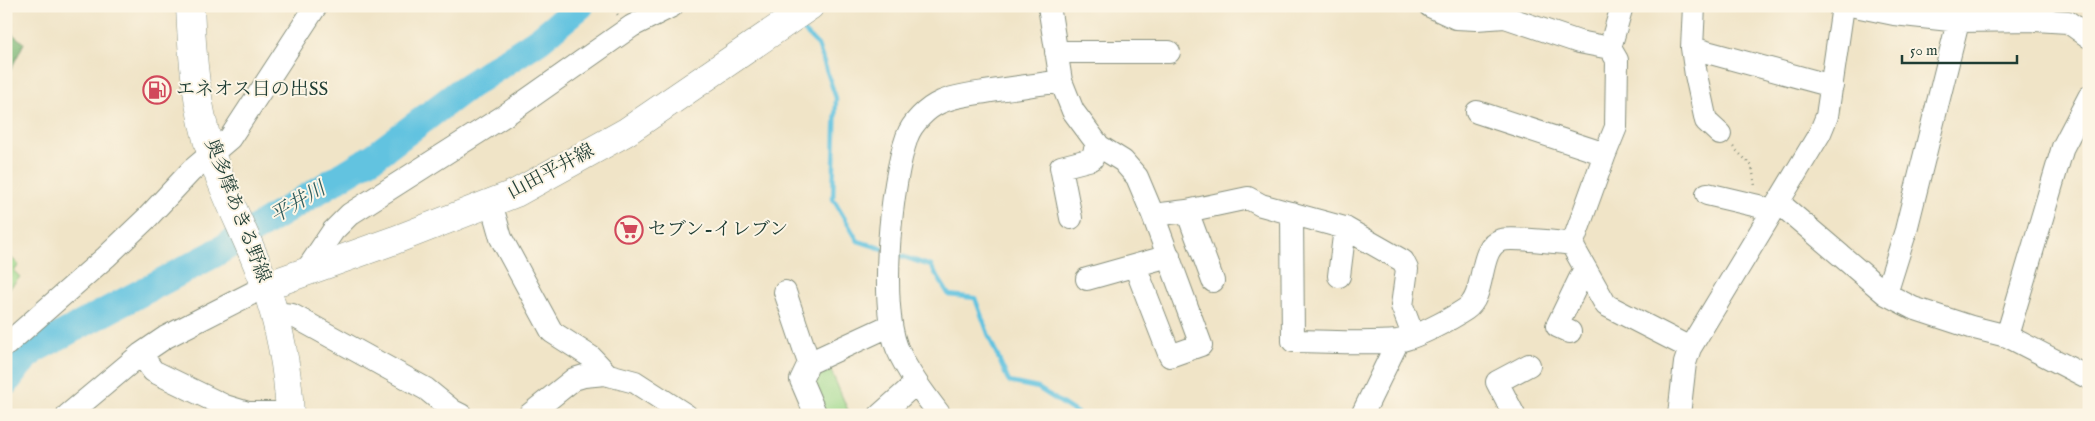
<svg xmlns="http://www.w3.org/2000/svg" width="2095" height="421" viewBox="0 0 2095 421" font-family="'IM FELL English','Noto Serif JP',serif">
<rect width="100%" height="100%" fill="#fcf5e5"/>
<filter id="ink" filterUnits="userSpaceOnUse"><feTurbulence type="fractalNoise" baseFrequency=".02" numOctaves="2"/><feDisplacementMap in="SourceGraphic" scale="10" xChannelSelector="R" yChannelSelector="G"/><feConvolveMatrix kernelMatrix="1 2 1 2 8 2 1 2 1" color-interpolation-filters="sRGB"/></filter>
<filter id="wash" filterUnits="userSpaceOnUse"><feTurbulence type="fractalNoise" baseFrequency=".0096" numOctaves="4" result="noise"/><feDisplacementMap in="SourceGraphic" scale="20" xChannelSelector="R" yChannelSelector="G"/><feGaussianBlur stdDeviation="1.12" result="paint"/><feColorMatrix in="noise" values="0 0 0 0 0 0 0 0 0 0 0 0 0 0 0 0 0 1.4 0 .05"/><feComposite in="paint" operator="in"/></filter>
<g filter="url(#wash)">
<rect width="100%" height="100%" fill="#f0e4c7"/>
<path fill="#9cd88b" stroke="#5e8a60" d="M6,253L19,265L14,271L20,277L6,292Z
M827,361L850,415H820L809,369Z"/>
<path fill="#7db877" stroke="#4e7a56" d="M6,29L24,43L6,79Z"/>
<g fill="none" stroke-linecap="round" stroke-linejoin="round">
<path stroke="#62c3e0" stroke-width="4.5" d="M779,6L786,13
M798,25L818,45L836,98L833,199L858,241L883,249
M895,254L931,266L949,295L975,298L990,339L1009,382L1038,388L1080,415"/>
<path stroke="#62c3e0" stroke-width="28" d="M6,382L19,365L33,350L214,254L375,156L461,91L539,40L580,6"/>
</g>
</g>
<g filter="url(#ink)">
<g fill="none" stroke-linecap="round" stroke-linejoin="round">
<g stroke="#88907e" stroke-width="24">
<path id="minor" d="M1049,6L1061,81L1073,111L1099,146L1123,161L1137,177L1153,215L1187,211L1248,198L1261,205L1345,228L1403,261L1407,269L1402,306L1413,335
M1430,6L1456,18L1476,19L1505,17L1579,42L1610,48L1622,6
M1694,6L1692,48L1832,86
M1855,6L1894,14L1959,21L2035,20L2068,22L2089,37
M1692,48L1696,75L1706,121L1720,134
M1056,52H1169
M1477,112L1605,154L1572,245
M1605,154L1616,127L1617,60L1610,48
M1707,194L1758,206L1771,213
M1778,202L1886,294L1913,308L1971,327L2007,336L2089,378
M491,203L501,238L552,332L591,357L608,375
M1187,211L1213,281
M1292,213L1293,341C1327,341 1363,344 1397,341C1414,339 1451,319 1466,309C1487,295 1477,248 1501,240C1511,237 1554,242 1566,243L1572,245L1606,305L1690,348
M1071,218L1061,167L1092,159L1097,143
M1135,266L1170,356L1201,345L1153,215
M306,271L333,231L350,214L504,116L632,26L672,6
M1339,276L1345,228
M1087,279L1169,256
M785,292L809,363L891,325
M1886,294L1906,230L1962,6
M274,313L292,315L426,389L453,411L461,415
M1570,332L1557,326L1585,268
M2007,336L2063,147L2089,97
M6,345L106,257L148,217L191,171L230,138L316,6
M141,354L153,371L225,406L248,413H290
M809,363L801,380L816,415
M68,415L141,354L166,337L266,286
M529,415L574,379L584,376L605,374L635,382L686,415
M880,415L916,383
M940,415C924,394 908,373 897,348C879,303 891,182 907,137C912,123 927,108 941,102C954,96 971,94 985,92C1010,88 1036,85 1061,81
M1362,415L1398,341
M1514,415L1497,382L1529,365
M1679,415L1685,363L1690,348L1820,133L1827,116L1843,6"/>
</g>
<g stroke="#88907e" stroke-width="29">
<path id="major" d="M190,6C192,56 196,108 212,156C226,200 250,241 265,285C280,326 288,371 290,415
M266,286L395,240L516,193L626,132L810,6"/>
</g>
<path stroke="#88907e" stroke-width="2.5" stroke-dasharray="1 4" stroke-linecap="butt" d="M611,6L618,15
M1733,147L1752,166L1755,186"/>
<use href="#minor" stroke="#fff" stroke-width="22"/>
<use href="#major" stroke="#fff" stroke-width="28"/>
</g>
</g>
<defs>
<g id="fuel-ring" transform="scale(1.4375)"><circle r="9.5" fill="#fcf5e5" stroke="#d1495b" stroke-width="1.5"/><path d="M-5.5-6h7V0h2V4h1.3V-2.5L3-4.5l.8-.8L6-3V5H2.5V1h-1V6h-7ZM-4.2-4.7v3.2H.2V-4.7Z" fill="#d1495b"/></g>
<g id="supermarket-ring" transform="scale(1.4375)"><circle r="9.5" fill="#fcf5e5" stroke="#d1495b" stroke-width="1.5"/><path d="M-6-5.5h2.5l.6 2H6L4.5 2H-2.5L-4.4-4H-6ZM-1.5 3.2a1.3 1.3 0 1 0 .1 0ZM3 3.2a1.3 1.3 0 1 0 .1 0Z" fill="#d1495b"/></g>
</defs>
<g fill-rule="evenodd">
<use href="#fuel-ring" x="157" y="90"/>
<use href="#supermarket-ring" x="629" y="230"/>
</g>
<g text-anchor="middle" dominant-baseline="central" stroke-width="4" stroke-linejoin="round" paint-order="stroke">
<g font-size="19" fill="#1f3d34" stroke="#fcf5e5" text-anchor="start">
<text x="176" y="90">エネオス日の出SS</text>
<text x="648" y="230">セブン-イレブン</text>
</g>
<g font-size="19" fill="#1f3d34" stroke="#fcf5e5">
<text transform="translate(551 172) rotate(-28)">山田平井線</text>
<text transform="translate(237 211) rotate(69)">奥多摩あきる野線</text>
</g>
<g font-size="20" font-style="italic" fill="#305e5f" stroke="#fcf5e5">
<text transform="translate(298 203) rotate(-31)">平井川</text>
</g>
</g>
<rect width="2095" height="421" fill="none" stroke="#fcf5e5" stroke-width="25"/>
<path d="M1902 55v8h115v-8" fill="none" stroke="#1f3d34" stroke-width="2.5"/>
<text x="1910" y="55" font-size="15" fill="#1f3d34" stroke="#fcf5e5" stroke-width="4" paint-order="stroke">50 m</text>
</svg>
